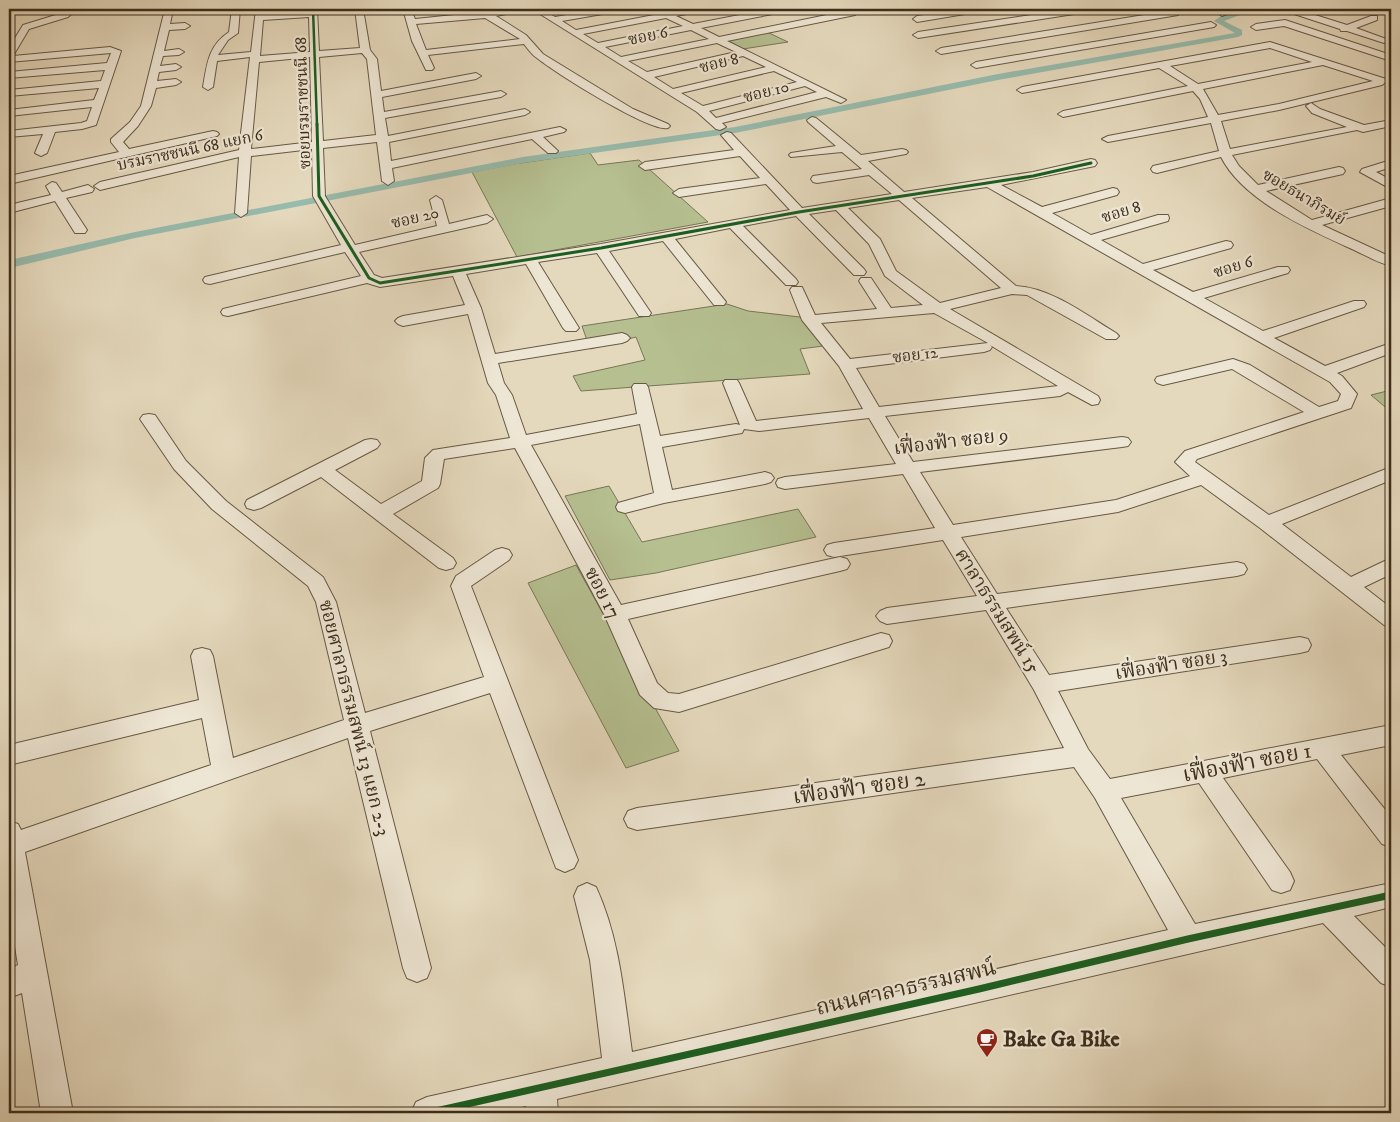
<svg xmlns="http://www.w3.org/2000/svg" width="1400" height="1122" viewBox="0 0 1400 1122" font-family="'IM FELL DW Pica','Noto Serif Thai',serif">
<rect width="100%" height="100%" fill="#e5d9bd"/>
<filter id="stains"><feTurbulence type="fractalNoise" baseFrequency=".004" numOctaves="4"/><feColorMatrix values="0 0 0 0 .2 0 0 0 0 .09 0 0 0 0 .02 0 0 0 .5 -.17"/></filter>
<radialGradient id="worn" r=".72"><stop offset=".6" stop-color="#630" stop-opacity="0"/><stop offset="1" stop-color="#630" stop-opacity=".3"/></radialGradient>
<path fill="#b5bf90" stroke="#797656" d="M767,32L788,42L743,49L726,40Z
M590,153L598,165L639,160L708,222L517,257L472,172L514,164Z
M727,304L748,311L800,317L823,346L800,349L810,374L581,391L573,376L645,360L636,337L590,349L582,326Z
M1391,390V412L1371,395Z
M609,486L642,542L798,509L816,537L656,573L610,580L565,496Z
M576,565L679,751L626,768L528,583Z"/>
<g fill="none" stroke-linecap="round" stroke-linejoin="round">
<path fill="#97bbac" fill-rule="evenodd" d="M1244,9H1256L1224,21L1242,30V35L1238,37L998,80L735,133L523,163L135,238L14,267L9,266V258L14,259L135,232L523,157L735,127L998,74L1235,33L1214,21L1224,14Z"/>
<g stroke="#675944" stroke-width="2">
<path id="minor" d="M68,9H77L68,17L29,29L13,56L110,47L121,51L96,125L82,129L55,132L47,153L41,156L35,153L43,134L9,137V131L81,123L87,121L92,107L9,116V110L94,100L99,88L9,96V90L101,81L105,70L9,78V72L107,63L111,53L9,62V48L23,25L62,13Z
M165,9H173L170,24L185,23L190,26L185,29L169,30L164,51L179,49L184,52L179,55L163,56L160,66L176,64L181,67L176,70L159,72L157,81L176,79L181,82L176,85L156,88L151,106L138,126L123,142L129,149L213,131L217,132L219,134L217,136L9,184V176L119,152L111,142V139L130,122L141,106Z
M232,9H240L238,33L228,40L218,55L251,52L256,9H264V15L309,12V9H317L319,51L360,48L355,9H363L370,50L377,59L381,91L476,73L481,76L476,79L382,97L384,112L501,91L506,94L501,97L385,118L388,136L525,109L530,112L525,115L389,142L391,161L560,127L566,130L564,132L543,137L558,151L556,153H548L532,139L392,168L394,181L388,185L382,181L377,142L323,148L325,196L355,245L437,226L430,200L436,196L442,200L449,224L487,215L493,219L487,223L359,252L374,275L382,278L601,244L790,210L766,184L679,197L673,193L679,189L760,178L740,156L645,170L639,166L645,162L734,150L721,135L727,132L731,133L802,208L892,194L869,175L817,183L813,182L811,179L813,176L862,169L842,152L791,157L789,155L791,153L836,146L808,122L807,120L812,117L816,118L861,155L902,149L906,150L908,152L906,154L868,161L904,192L1033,172L1091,159L1095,160L1097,163L1095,166L1001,185L1042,207L1113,188L1117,189L1119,192L1117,195L1052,213L1091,235L1158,215H1168L1169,218L1168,221L1101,240L1143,264L1226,241L1231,242L1233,245L1231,248L1153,270L1193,292L1278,267H1288L1290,270L1288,273L1204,298L1263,331L1354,301H1364L1366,304L1364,307L1274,338L1325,366L1391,343V353L1337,373L1342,376L1357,394L1351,408L1197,459L1195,462L1269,515L1391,467V480L1282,524L1351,577L1391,558V574L1364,587L1391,608V627L1384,625L1260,528L1201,485L1118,512L961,537L997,594L1237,562L1244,564L1247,569L1244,574L1237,576L1006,608L1049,675L1300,637L1308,639L1311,645L1308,651L1300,653L1058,691L1088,749L1110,779L1391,725V745L1341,755L1391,817V847L1382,844L1317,759L1223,778L1290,872L1294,881L1290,890L1281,893L1272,890L1199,783L1121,798L1195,924L1391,883V907L1354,916L1391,953V987L1381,983L1323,923L557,1099L558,1113H526V1106L495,1113H411L416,1102L427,1097L602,1058L590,960L574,896L578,887L587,883L596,887C620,939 624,996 632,1052L1168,930L1095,798L1074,767L637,830L628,827L624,819L628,811L637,808L1064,748L1034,690L986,610L887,624L880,621L876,616L880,611L887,608L977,596L943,540L834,557L827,555L824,550L827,545L834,543L935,528L903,474L785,489L778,487L776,483L778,479L785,477L896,464L869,418L759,431L744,429L742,433L736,434L662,447L672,490L765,472L771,474L774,478L771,482L765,484L664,503L625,513L618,511L616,507L618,503L654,493L640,424L531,445L621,605L840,557L847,559L850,564L847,569L840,571L628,619L657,683L668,693L679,694L881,633L889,635L892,641L889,647L679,712L654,708L640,695L604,614L515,448L444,459L440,484L438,488L393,514L453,558L456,563L453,568L446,570L439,568L321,477L261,508L254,510L247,508L245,504L247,500L365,440L371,439L377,440L380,444L377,448L335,470L381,504L422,481L425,458L433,450L510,438L496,395L488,383L468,314L403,326L398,324L395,321L398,318L403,316L465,305L453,276L380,287L367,283L228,316L223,315L221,312L223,309L361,276L345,252L210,284L205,283L203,280L205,277L341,245L313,196L312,149L251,156L247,213L241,217L235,213L239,157L100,190L94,186L100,182L239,150L250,57L217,61L213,87L208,90L203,87C207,64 208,46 229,32ZM309,17L310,52L260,56L263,20ZM362,53L367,59L376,135L323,141L319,57ZM310,57L312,142L251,149L259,62ZM987,187L1330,382L1341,394L1338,401L1319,407L1250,365L1233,359L1157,377L1155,380L1157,383L1163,385L1232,369L1304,412L1185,451L1175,462L1190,476L1116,500L953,525L920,472L1122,447L1128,446L1131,442L1128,438L1122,437L913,462L885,416L1060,396L1068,392L1092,405L1098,404L1100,400L1098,396L950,309L1012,294L1027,295L1106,339H1116L1119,336L1116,333C1086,315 1052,288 1016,286L912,198ZM899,200L1001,288L940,303L896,271L880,239L848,208ZM836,210L869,244L885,276L923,305L891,308L871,278H861L859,281L877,309L815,315L802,287H792L790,290L802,320L839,366L863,409L756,421L739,383L737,380H725L723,383L740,425L736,424L660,436L648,387L646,384H634L632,387L637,414L526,435L512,395L504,383L498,363L622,343L627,341L630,338L627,335L622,333L495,354L481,308L466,274L526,264L563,328L566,331H576L579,328L538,262L597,253L639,316H649L651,313L609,251L663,241L714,305H724L726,302L675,239L730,228L786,285H796L798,282L796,279L743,226L796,216L854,275H864L866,272L864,269L809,214ZM934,313L988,343L850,359L821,323ZM990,345L1058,386L879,407L856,368L984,352L990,350L992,347Z
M403,9H411L415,19L512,9H542L555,17L601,9H618L614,12L562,21L576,30L659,14L651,9C658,9 664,12 671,12C682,11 692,9 703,9L702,11L676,16L693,24L771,9H787L783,12L701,28L719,37L846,11L845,9H855L859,12L855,15L727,41L846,100L841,103L826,97L722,123L726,127L720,130L716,129L697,112L532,9L496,16L526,35L543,54L633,109L668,124L670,126L668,128C651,133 554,72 537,58C532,55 528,49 524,44L428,55L434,68L432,70H426L412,41ZM485,18L520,39L426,50L416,24ZM666,18L683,26L598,43L583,34ZM691,30L709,39L621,57L605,47ZM717,43L736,52L647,72L628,61ZM743,56L766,67L673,89L654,77ZM774,71L797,82L703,106L681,93ZM805,86L817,92L716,118L709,111Z
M963,9H981L977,12L917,22L913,19L917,16Z
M1072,9H1091L1087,12L918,38L913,35L918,32Z
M1227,9H1239L1222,16L1218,13Z
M1284,9H1296L1347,25L1371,16H1377V20L1356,28L1389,40L1384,43L1347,31H1341L1340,29L1285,11Z
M1175,10L1179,13L1178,15L941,54L936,51L941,48Z
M1285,20L1391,55V61L1284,26L1256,30L1251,27L1256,24Z
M1211,22L1216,25L1214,27L976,68L971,65L976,62Z
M1270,42L1386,79L1387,81L1382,85L1279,110L1221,121L1230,149L1347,127L1312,113L1306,106L1311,103L1320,109L1364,125L1391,120V126L1363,132L1357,130L1232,155L1239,166L1258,185L1339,167L1343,168L1345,171L1343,174L1266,191L1312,220L1391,198V206L1322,225L1391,257V266C1378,263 1365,255 1352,249C1310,230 1243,201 1221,157L1157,173L1153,172L1151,169L1153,166L1219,151L1211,123L1108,142L1102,139L1108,136L1208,117L1200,99L1193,91L1063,117L1058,114L1063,111L1188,86L1159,68L1022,93L1017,90L1022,87ZM1270,48L1312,62L1198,84L1170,66ZM1323,65L1373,81L1279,104L1218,115L1203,89Z
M1391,160V167L1376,172L1391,180V189L1360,172L1362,169Z
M52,182L56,183L62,192L88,185L94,189L92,192L66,198L87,230L85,233H75L55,201L9,213V205L51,195L46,186Z
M149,414L155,415L186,461L226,501L323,577L336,602L365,713L484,677L451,586L456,576L495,550L502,548L509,550L512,555L509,560L471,586L578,860L574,868L565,872L556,868L490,693L370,731L431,968L427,978L417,982L407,978L403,968L348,738L25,852L73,1113H41L22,993L9,998V969L18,965L9,910V821L18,824L21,830L211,765L202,718L9,765V745L199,700L191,656L194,650L202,648L210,650L213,656L233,758L344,720L316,602L308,586L212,509L174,469L140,419L143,415Z"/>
</g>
<use href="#minor" fill="#eee6d4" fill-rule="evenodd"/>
<g stroke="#eee6d4" stroke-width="4">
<path id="cycleway-far2" d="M313,9L317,125"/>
</g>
<g stroke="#eee6d4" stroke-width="5">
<path id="cycleway-far1" d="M317,124L319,196L369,278L380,283L601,248L799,212L1033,176L1091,163"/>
</g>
<g stroke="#eee6d4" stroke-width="10">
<path id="cycleway" d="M427,1113L979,989L1188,939L1391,895"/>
</g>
<use href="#cycleway-far2" stroke="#1b5e20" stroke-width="2.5"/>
<use href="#cycleway-far1" stroke="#1b5e20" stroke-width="3"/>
<use href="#cycleway" stroke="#1b5e20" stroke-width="7"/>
</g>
<defs>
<g id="cafe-pin" transform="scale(1.125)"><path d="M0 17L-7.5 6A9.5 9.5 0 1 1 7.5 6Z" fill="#8f2418" stroke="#eee6d4"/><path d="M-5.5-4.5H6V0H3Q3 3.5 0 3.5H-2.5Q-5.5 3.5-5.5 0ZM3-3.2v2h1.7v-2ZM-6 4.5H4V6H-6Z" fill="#fff"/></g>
</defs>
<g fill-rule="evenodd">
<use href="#cafe-pin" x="987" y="1039"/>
</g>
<g text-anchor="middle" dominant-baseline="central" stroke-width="4.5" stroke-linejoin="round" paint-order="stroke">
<g font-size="16" fill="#3d2e1b" stroke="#eee6d4">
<text transform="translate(648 36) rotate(-12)">ซอย 6</text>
<text transform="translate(719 63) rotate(-14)">ซอย 8</text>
<text transform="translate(766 92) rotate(-14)">ซอย 10</text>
<text transform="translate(303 103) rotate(-92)">ซอยบรมราชชนนี 68</text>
<text transform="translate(190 150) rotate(-12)">บรมราชชนนี 68 แยก 6</text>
<text transform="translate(1304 197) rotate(31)">ซอยธนาภิรมย์</text>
<text transform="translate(1121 212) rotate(-17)">ซอย 8</text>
<text transform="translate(415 218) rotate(-13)">ซอย 20</text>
<text transform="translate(1233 267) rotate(-17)">ซอย 6</text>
<text transform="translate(915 355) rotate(-7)">ซอย 12</text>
</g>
<g font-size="19" fill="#3d2e1b" stroke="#eee6d4">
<text transform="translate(951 442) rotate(-7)">เฟื่องฟ้า ซอย 9</text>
<text transform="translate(602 593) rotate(62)">ซอย 17</text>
<text transform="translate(997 611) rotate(58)">ศาลาธรรมสพน์ 15</text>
<text transform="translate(1171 665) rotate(-9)">เฟื่องฟ้า ซอย 3</text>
<text transform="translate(354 718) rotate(76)">ซอยศาลาธรรมสพน์ 13 แยก 2-3</text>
</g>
<g font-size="22" fill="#3d2e1b" stroke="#eee6d4">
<text transform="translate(1247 763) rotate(-11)">เฟื่องฟ้า ซอย 1</text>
<text transform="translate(859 788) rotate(-8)">เฟื่องฟ้า ซอย 2</text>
<text transform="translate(906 988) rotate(-13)">ถนนศาลาธรรมสพน์</text>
</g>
<g font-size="22" font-weight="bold" fill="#3d2e1b" stroke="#eee6d4" text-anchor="start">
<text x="1003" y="1039">Bake Ga Bike</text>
</g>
</g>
<rect width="1400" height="1122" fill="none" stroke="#e5d9bd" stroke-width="30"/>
<rect x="10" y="10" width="1380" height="1102" fill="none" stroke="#3d2e1b" stroke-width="2.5"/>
<rect x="15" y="15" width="1370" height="1092" fill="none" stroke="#3d2e1b"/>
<rect width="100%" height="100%" filter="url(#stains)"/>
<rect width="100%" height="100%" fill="url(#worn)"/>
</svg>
